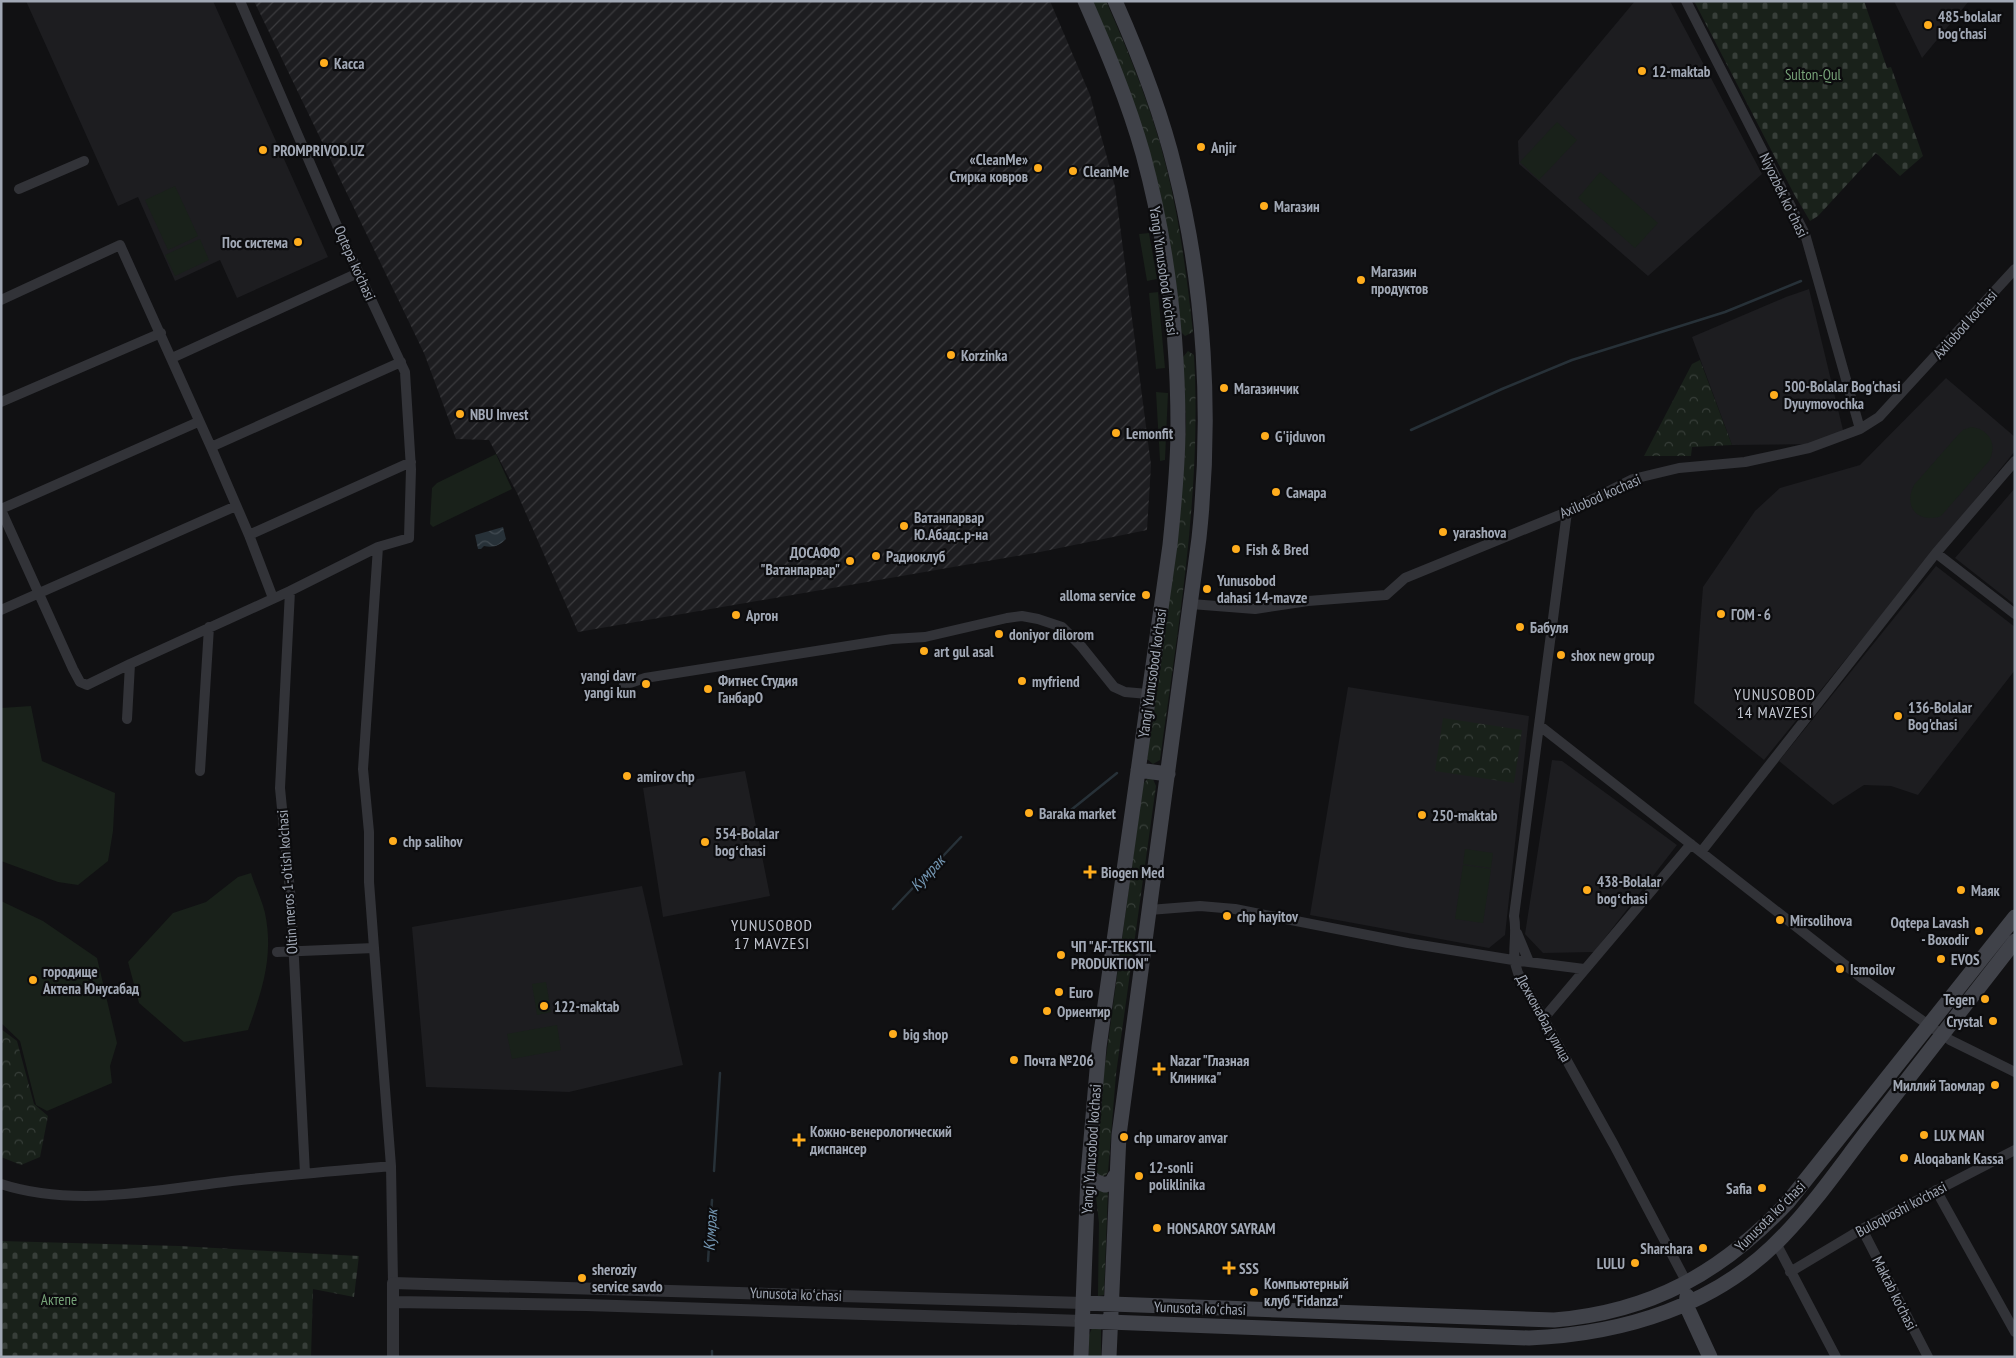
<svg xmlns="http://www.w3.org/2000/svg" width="2016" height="1358" viewBox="0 0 2016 1358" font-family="'PT Sans Narrow',sans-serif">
<defs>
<pattern id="industrial-furrows" width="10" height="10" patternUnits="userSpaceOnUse" patternTransform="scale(1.25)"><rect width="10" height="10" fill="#1d1d20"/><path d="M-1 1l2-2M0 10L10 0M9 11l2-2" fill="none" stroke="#3b3b3e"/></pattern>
<pattern id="forest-crowns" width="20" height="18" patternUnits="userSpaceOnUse" patternTransform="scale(1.25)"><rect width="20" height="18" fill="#19211a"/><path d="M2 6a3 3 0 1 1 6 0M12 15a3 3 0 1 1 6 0" fill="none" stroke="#373e39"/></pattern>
<pattern id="cemetery-stones" width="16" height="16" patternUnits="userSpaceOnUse" patternTransform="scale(1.25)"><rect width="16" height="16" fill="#19211a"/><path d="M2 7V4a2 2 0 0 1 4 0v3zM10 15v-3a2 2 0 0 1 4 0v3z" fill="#373e39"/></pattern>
<pattern id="water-waves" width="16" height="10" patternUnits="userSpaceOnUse" patternTransform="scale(1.25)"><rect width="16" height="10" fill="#273138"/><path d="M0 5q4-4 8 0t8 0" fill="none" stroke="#434c53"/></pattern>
</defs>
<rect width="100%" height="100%" fill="#111113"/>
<path fill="#1d1d20" d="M26,1H213L328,257L237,298L220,260L175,281L138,197L118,206Z
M1635,1H1670L1762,174L1648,276L1519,164L1518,141Z
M1894,1H1969L1922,58Z
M1809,289L1843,430L1818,444L1732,445L1692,337L1786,297Z
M1946,378L2015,437V451L1764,760L1694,703L1703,587L1755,511L1780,488L1860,465Z
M2015,488V605L1955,558Z
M1936,566L2015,627V670L1918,795L1891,786L1864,785L1833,805L1779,761Z
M1348,687L1529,716L1505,935L1489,948L1310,915Z
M1552,760L1562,761L1677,845L1594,952L1543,953L1525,934Z
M745,771L770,896L663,917L643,788Z
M642,886L683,1065L569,1092L426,1087L412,927Z"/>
<path fill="url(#industrial-furrows)" d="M254,1H1050L1090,95L1115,187L1151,465L1147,530L1040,552L578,632L517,493L489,440L456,439L424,353Z"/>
<path fill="#19211a" d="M1557,122L1577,140L1539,180L1520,162Z
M1600,172L1658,223L1635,248L1578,198Z
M175,186L198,236L168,250L145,200Z
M1149,233L1157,279L1147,281L1139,234Z
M200,239L209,260L175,276L165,255Z
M1158,292L1165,368L1156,369L1149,293Z
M1156,392L1168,393L1165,460L1160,461Z
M1971,427C1989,429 1998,444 1989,461L1941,516C1918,524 1903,507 1914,485L1957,436L1963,430Z
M496,454L512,489L433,527L430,524L432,488L437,483Z
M31,706L42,761L115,793L113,831L108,861L78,885L58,882L1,861V708Z
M1465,849L1493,853L1491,868L1463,864Z
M1463,865L1491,869L1483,923L1455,919Z
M251,873C255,886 262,900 265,913C274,956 262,991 248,1030L184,1042L139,1003L128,962L173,913L206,902L238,877Z
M1,901L43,921L97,958L117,1043L110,1066L112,1083L47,1111L36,1105L20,1041L1,1023Z
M546,982L551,1012L537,1015L532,984Z
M557,1025L561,1050L512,1059L507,1034Z
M1092,1328H1101V1357H1089V1335Z"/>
<path fill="url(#forest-crowns)" d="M1092,1H1106C1130,55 1153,112 1167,170C1180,223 1187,278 1193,332L1185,336L1181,332L1177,292Z
M1188,351L1194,355C1202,492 1178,626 1160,760L1153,764L1147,759L1184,465L1186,422L1183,357Z
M1700,360L1732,445L1692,447L1691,456H1644L1692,364Z
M1443,718L1522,730L1514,783L1435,771Z
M1148,778L1153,779L1156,786L1116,1074L1108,1172L1106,1175L1102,1177L1095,1172L1104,1072L1143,784Z
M1,1029L17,1041L34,1104L48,1116L40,1157L21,1165L1,1157Z
M1095,1188L1108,1189L1104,1295L1098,1296L1099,1223Z"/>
<path fill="url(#cemetery-stones)" d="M1694,1H1864L1887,68L1891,67L1923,156L1900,176L1876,153L1818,216L1810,221L1794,194Z
M1,1241L179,1246L359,1256L354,1297L313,1289L311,1357H1Z"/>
<path fill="url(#water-waves)" d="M503,527L506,539C499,546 493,548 484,546L481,549H478L475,535Z"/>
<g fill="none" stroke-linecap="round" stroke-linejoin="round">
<path stroke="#273138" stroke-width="2.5" d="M1411,430L1502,389L1572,360L1725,312L1801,281
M1071,810L1117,773
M893,909L961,837
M714,1171L720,1073
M708,1261L712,1200
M712,1357V1351"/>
<path stroke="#323338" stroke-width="10" d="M240,1L341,235L405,372L411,469L409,538L378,547L363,769L369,832V882L374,948L391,1166L393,1283
M1686,1L1805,234L1860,429
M19,189L84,161
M1,300L120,245L211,447L249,535L273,598
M172,358L358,273
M1,402L161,333
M211,447L401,362
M1,509L198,422
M1,510L73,669L80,682L87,685L130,664
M1567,512L1514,916C1518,938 1510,953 1518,973L1614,1145L1687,1283
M249,535L411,462
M1936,553L2015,614
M290,591L280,788L291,901L305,1173
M1191,604L1255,609L1308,601L1386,595L1405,578L1567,512L1633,479L1679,468L1745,462L1809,448L1860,429L1879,417L2015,269
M1,610L236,506
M624,685L645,678L892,639L925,637L1007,618L1022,616L1038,619L1062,627L1081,646L1114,687L1125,692L1148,694
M127,719L130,664L290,591L378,547
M1540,726L1863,979L1950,1040L2015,1072
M200,771L209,627
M1701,852L1936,553L2015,461
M1149,910L1200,906L1235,909L1408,943L1513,960L1584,969
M1517,933L1529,962
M277,952L374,948
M1544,1018L1691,844
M1,1184C75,1208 156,1190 232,1181C285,1175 338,1171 391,1166
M1936,1190L2015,1332
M1862,1229L1928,1357
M1776,1243L1836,1357
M1790,1272L1862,1229L2015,1150"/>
<path stroke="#323338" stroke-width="12" d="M394,1302L586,1305L1082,1321
M393,1357V1283L1083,1303"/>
<path stroke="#404249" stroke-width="15" d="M1138,770L1168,774
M1088,1174L1095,1181L1105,1185L1112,1182L1115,1176
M1687,1296L1686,1305L1710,1357
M1083,1303L1554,1320C1651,1312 1721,1273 1788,1202L2015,917
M1082,1321L1529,1338C1623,1334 1717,1306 1783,1236C1817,1201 1845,1159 1875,1121C1921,1061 1968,1001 2015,941
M1081,1357L1088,1174L1099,1047L1170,545C1174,506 1178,467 1178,428C1178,336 1167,242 1143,154C1128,101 1107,51 1085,1
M1109,1357L1119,1135L1199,538C1212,416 1205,288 1175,169C1161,111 1139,55 1115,1"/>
</g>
<g fill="#ffad1d" stroke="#0c0c0e" stroke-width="2">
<circle cx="1928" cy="25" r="5"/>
<circle cx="324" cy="63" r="5"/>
<circle cx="1642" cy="71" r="5"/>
<circle cx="1201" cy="147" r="5"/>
<circle cx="263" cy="150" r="5"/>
<circle cx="1038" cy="168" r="5"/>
<circle cx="1073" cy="171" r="5"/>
<circle cx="1264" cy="206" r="5"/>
<circle cx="298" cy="242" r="5"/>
<circle cx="1361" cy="280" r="5"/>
<circle cx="951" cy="355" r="5"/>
<circle cx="1224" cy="388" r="5"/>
<circle cx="1774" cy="395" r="5"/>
<circle cx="460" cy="414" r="5"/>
<circle cx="1116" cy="433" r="5"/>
<circle cx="1265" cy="436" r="5"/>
<circle cx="1276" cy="492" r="5"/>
<circle cx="904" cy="526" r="5"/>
<circle cx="1443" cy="532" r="5"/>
<circle cx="1236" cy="549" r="5"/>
<circle cx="876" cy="556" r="5"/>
<circle cx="850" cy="561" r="5"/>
<circle cx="1207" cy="589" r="5"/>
<circle cx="1146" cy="595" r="5"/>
<circle cx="1721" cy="614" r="5"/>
<circle cx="736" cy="615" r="5"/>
<circle cx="1520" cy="627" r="5"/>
<circle cx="999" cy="634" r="5"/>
<circle cx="924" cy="651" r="5"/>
<circle cx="1561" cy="655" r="5"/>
<circle cx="1022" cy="681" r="5"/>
<circle cx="646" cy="684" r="5"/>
<circle cx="708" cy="689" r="5"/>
<circle cx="1898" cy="716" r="5"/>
<circle cx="627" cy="776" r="5"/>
<circle cx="1029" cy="813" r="5"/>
<circle cx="1422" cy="815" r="5"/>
<circle cx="393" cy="841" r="5"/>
<circle cx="705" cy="842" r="5"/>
<path d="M1087.5 864.5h5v5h5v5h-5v5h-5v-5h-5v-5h5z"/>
<circle cx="1587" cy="890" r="5"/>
<circle cx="1961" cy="890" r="5"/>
<circle cx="1227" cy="916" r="5"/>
<circle cx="1780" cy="920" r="5"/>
<circle cx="1979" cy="931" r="5"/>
<circle cx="1061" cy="955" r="5"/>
<circle cx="1941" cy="959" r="5"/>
<circle cx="1840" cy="969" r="5"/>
<circle cx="33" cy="980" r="5"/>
<circle cx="1059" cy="992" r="5"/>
<circle cx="1985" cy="999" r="5"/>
<circle cx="544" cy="1006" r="5"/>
<circle cx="1047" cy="1011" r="5"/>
<circle cx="1993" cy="1021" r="5"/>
<circle cx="893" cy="1034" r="5"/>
<circle cx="1014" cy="1060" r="5"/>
<path d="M1156.5 1061.5h5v5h5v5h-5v5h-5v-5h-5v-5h5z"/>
<circle cx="1995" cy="1085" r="5"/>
<circle cx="1924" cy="1135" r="5"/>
<circle cx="1124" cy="1137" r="5"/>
<path d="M796.5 1132.5h5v5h5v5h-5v5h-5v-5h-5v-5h5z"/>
<circle cx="1904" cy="1158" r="5"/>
<circle cx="1139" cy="1176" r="5"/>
<circle cx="1762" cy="1188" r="5"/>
<circle cx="1157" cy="1228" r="5"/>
<circle cx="1703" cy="1248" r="5"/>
<circle cx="1635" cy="1263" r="5"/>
<path d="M1226.5 1260.5h5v5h5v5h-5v5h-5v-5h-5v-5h5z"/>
<circle cx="582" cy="1278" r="5"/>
<circle cx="1254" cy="1292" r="5"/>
</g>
<g text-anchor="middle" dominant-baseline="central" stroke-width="4.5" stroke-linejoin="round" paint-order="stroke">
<g font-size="15" font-weight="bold" fill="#a1a8b5" stroke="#0c0c0e" text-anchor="start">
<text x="1938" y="16">485-bolalar<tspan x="1938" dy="17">bog'chasi</tspan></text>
<text x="334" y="63">Касса</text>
<text x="1652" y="71">12-maktab</text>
<text x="1211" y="147">Anjir</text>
<text x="273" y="150">PROMPRIVOD.UZ</text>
<text x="1028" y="159" text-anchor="end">«CleanMe»<tspan x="1028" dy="17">Стирка ковров</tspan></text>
<text x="1083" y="171">CleanMe</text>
<text x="1274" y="206">Магазин</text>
<text x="288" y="242" text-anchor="end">Пос система</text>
<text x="1371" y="271">Магазин<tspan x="1371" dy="17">продуктов</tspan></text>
<text x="961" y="355">Korzinka</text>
<text x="1784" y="386">500-Bolalar Bog'chasi<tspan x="1784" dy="17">Dyuymovochka</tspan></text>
<text x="1234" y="388">Магазинчик</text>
<text x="470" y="414">NBU Invest</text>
<text x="1126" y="433">Lemonfit</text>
<text x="1275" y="436">G'ijduvon</text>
<text x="1286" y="492">Самара</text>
<text x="914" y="517">Ватанпарвар<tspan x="914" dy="17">Ю.Абадс.р-на</tspan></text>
<text x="1453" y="532">yarashova</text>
<text x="1246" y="549">Fish &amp; Bred</text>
<text x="840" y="552" text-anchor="end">ДОСАФФ<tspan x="840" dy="17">"Ватанпарвар"</tspan></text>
<text x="886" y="556">Радиоклуб</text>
<text x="1217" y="580">Yunusobod<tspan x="1217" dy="17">dahasi 14-mavze</tspan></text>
<text x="1136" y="595" text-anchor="end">alloma service</text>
<text x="1731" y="614">ГОМ - 6</text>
<text x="746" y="615">Аргон</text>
<text x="1530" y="627">Бабуля</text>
<text x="1009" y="634">doniyor dilorom</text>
<text x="934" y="651">art gul asal</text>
<text x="1571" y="655">shox new group</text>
<text x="636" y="675" text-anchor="end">yangi davr<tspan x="636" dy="17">yangi kun</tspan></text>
<text x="718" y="680">Фитнес Студия<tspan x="718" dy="17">ГанбарО</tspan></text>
<text x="1032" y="681">myfriend</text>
<text x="1908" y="707">136-Bolalar<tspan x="1908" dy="17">Bog'chasi</tspan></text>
<text x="637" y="776">amirov chp</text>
<text x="1039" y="813">Baraka market</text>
<text x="1432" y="815">250-maktab</text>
<text x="715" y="833">554-Bolalar<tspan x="715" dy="17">bogʻchasi</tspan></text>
<text x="403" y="841">chp salihov</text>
<text x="1101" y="872">Biogen Med</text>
<text x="1597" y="881">438-Bolalar<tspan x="1597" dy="17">bogʻchasi</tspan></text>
<text x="1971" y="890">Маяк</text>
<text x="1237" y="916">chp hayitov</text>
<text x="1790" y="920">Mirsolihova</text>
<text x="1969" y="922" text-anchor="end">Oqtepa Lavash<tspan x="1969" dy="17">- Boxodir</tspan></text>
<text x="1071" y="946">ЧП "AF-TEKSTIL<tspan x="1071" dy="17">PRODUKTION"</tspan></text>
<text x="1951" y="959">EVOS</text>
<text x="1850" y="969">Ismoilov</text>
<text x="43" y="971">городище<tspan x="43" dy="17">Актепа Юнусабад</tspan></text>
<text x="1069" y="992">Euro</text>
<text x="1975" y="999" text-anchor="end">Tegen</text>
<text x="554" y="1006">122-maktab</text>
<text x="1057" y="1011">Ориентир</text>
<text x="1983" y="1021" text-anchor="end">Crystal</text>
<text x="903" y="1034">big shop</text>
<text x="1024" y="1060">Почта №206</text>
<text x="1170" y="1060">Nazar "Глазная<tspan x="1170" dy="17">Клиника"</tspan></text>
<text x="1985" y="1085" text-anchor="end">Миллий Таомлар</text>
<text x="810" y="1131">Кожно-венерологический<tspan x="810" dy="17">диспансер</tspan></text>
<text x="1934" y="1135">LUX MAN</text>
<text x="1134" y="1137">chp umarov anvar</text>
<text x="1914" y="1158">Aloqabank Kassa</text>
<text x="1149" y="1167">12-sonli<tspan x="1149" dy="17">poliklinika</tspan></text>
<text x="1752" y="1188" text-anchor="end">Safia</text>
<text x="1167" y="1228">HONSAROY SAYRAM</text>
<text x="1693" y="1248" text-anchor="end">Sharshara</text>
<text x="1625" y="1263" text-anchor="end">LULU</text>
<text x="1239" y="1268">SSS</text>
<text x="592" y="1269">sheroziy<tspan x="592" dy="17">service savdo</tspan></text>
<text x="1264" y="1283">Компьютерный<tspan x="1264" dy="17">клуб "Fidanza"</tspan></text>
</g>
<g font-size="15" fill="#76a278" stroke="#0c0c0e">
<text x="1813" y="74">Sulton-Qul</text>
<text x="59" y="1299">Актепе</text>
</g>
<g font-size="15" fill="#a1a8b5" stroke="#0c0c0e">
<text transform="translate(1784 195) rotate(64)">Niyozbek koʻchasi</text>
<text transform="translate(355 263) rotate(66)">Oqtepa ko'chasi</text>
<text transform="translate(1164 271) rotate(82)">Yangi Yunusobod ko'chasi</text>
<text transform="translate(1965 324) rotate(-48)">Axilobod kochasi</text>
<text transform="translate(1600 496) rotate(-24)">Axilobod kochasi</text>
<text transform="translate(1152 673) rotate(-82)">Yangi Yunusobod ko'chasi</text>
<text transform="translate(287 882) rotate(-94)">Oltin meros 1-o'tish ko'chasi</text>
<text transform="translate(1544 1018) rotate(61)">Дехконабад улица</text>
<text transform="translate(1091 1149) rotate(-86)">Yangi Yunusobod ko'chasi</text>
<text transform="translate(1901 1209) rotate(-28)">Buloqboshi ko'chasi</text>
<text transform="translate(1770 1216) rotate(-45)">Yunusota koʻchasi</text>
<text transform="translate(1895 1293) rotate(63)">Maktab ko'chasi</text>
<text transform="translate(796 1294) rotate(2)">Yunusota koʻchasi</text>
<text transform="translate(1200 1308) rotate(2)">Yunusota koʻchasi</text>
</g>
<g font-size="16" letter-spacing="1" fill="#c3c7d1" stroke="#0c0c0e">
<text x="1775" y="694">YUNUSOBOD<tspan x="1775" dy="18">14 MAVZESI</tspan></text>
<text x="772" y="925">YUNUSOBOD<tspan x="772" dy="18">17 MAVZESI</tspan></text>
</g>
<g font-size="16" font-style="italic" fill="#7598b4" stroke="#0c0c0e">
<text transform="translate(927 873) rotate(-47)">Кумрак</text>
<text transform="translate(710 1230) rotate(-86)">Кумрак</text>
</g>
</g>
<rect width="2016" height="1358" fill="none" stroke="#a1a8b5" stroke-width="5"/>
</svg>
